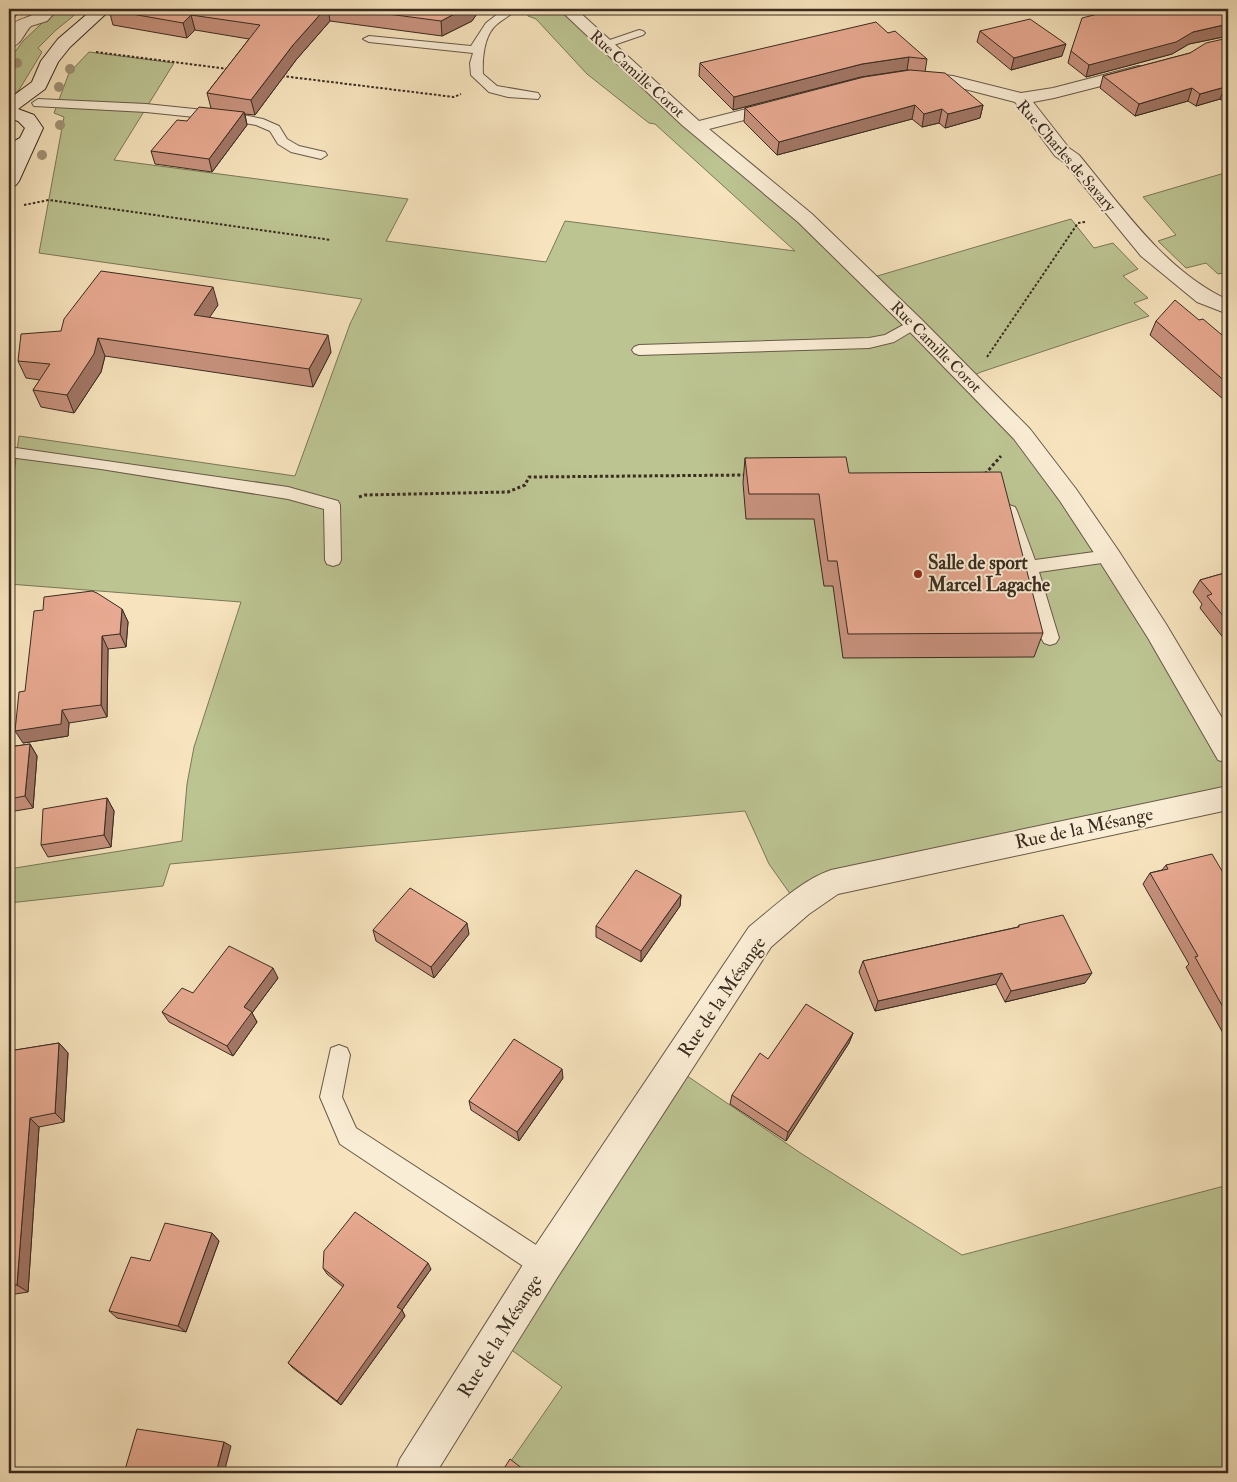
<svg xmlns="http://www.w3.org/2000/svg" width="1237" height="1482" viewBox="0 0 1237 1482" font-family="'IM FELL Double Pica',serif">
<rect width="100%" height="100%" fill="#f7e4be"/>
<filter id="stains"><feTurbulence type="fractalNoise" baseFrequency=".004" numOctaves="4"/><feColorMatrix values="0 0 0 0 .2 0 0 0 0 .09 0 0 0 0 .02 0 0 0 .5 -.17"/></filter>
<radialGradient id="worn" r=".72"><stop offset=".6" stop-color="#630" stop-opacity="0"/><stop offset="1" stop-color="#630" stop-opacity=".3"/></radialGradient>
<path fill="#bcc492" stroke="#7a7859" d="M57,9H82L56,30L38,48L42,52L19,90L9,98V60L23,41Z
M526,9H567L591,33L867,279L1071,219L1094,248L1113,243L1138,269L1123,276L1148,298L1134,303L1149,316L981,372L968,378L1022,434L1228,752V798L1079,829L798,905L769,864L745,811L170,864L163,886L9,903V869L182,841L187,784L194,747L241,602L9,584V510L19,436L295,476L350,324L362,299L39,253L64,117L54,113L69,73L89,52L174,63L114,160L408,199L386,241L546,262L565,221L795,251L655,124L649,123L587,74L536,19L528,16Z
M1228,172V278L1223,273L1218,274L1206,263L1186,268L1158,241L1176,235L1143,197Z
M674,1067L802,1154L962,1255L1228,1185V1473H526L511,1461L562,1387L498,1340Z"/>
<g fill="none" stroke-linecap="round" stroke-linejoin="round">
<g stroke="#685948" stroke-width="2">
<path id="service" d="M504,9H517C510,16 501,20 494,27C484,38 482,59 483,74L497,86L538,93L540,96L538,99L508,97L489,92L471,75L470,63L473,53L369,42L363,39L369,36L471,46L486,23Z
M639,30L643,31L645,33L643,35L605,48L599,45L601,43Z
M38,99L146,104L233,113L263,119L279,126L287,139L299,146L325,152L327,155L321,159L291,152L278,144L270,131L256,125L233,121L146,112L34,106L32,103Z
M914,319L919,321L921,324L919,327L894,342L869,348L639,355L634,353L632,350L634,347L639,345L869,338L885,335Z
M9,447L288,487L338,501L340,505L341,560L339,564L333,566L327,564L325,560L324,509L288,499L101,469L9,457Z
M1009,505L1015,507L1017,511L1035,560L1109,550L1115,552L1117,556L1115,560L1109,562L1039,572L1059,638L1056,643L1050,645L1044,643L1041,638L1021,567L1001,511L1003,507Z
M339,1045L347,1048L350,1055L342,1097L356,1128L553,1256L556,1265L553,1274L544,1277L535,1274L340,1144L320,1097L331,1048Z"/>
</g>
<g stroke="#685948" stroke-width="2">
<path id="minor" d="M559,9H576L699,121L782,100L788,101L791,105L788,109L709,129L812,214L921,319L1030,429L1076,489L1118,550L1166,624L1228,728V763L1218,760L1148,638L1100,562L1060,501L1014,439L907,329L798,222L682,125Z
M1138,66L1144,67L1147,71L1144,75L1054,98L1033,102L1069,148L1079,155C1122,207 1165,271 1228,300V314L1197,302L1141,256L1065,163L1055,156L1015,102L953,86L913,81L910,77L913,73L919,72L953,76L1021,93L1053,88Z
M1228,786V810L838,894L809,914L771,947L557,1278L436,1473H395L400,1459L531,1252L749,927C774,907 800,881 831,870Z"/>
</g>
<g stroke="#685948" stroke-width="2">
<path id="tertiary" d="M41,9H58L47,21L31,26C23,34 22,45 9,48C9,11 21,26 41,9Z"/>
</g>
<g stroke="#392b20" stroke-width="2">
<path id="secondary" d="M93,9H111L70,47L58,62L45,89L18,109L34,115L43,128L19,181L16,185L9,187V162L11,157L9,158V144L20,138L25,128L18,121L9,118V99L32,82L41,61L58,39Z"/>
</g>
<path stroke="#392b20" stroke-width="2" stroke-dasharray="2.5 2" stroke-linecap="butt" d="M96,52L228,69
M282,76L454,97L461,94
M24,205L49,200L331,240
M987,357L1078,223L1085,222"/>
<path stroke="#392b20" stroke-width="3" stroke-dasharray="3 2.5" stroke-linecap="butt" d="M9,416L12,420V427
M985,474L1001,456
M359,497L365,495L508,492L525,485L529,477L747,475"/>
<use href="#service" fill="#faedd5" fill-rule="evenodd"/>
<use href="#minor" fill="#faedd5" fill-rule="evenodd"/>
<use href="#tertiary" fill="#faedd5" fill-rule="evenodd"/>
<use href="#secondary" fill="#faedd5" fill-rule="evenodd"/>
</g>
<g fill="#a19376">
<circle cx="17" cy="63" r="5"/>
<circle cx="70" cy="69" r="5"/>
<circle cx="59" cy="87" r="5"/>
<circle cx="60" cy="125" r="5"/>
<circle cx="42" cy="155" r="5"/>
</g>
<path fill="#c8927e" stroke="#392b20" d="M110,9H480L472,21L442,36L330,21L296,60L255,115L245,114L247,125L212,172L155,164L151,151L187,121L211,108L207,93L249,39L195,30L187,38L113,25L109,10Z
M1228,9V36L1189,44L1172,54L1086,77L1068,63L1071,51Z
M980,31L1062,56L1011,70L977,42Z
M888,33L927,59L925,72L983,105L980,118L945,128L939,123L922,127L912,119L777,155L744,122L745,108L915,71L907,70L861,77L733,110L699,76L700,63Z
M1228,38V102L1226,103L1220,99L1196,106L1188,101L1135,116L1100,88L1103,76L1190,53Z
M218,305L209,317L331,352L313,387L105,356L101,372L74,413L41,407L33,390L40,380L26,378L18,361L61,331Z
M1199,320L1228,340V398L1224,400L1150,335L1156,321Z
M745,458L849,473L1043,633L1034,657L843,658L833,586H824L814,519H746L743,483Z
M1228,572V644L1200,608L1202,604L1193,592L1200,580Z
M122,609L128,622L126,647L108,649L107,717L69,723L68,736L23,743Z
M30,744L37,756L33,808L9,812V747Z
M107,798L114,811L111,847L48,857L41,845Z
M1166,865L1228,881V1042L1186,967L1189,964L1143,884L1150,873L1162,870Z
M681,895L680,906L641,962L596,937V926Z
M1019,925L1085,983L1005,1002L996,984L875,1011L859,972L863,961L1018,927Z
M373,930L469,934L434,978L376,941Z
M278,978L252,1013L257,1022L233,1056L169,1022L162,1012L193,993Z
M853,1033L849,1043L786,1141L730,1104L732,1095L768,1059Z
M59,1043L68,1053L64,1122L39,1127L28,1292L9,1295V1051Z
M563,1078L519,1141L471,1110L469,1101Z
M212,1233L219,1241L186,1332L117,1318L109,1311L150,1261Z
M323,1268L431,1269L402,1310L405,1316L341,1405L293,1368L288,1363L343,1287L327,1274Z"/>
<path fill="#a27766" stroke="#392b20" d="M9,9H16L18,13L9,24Z
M325,9H328L330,21L296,60L255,115L251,100L293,45Z
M464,9H480L472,21L442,36L441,21Z
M191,15L195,30L187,38L183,23Z
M1228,24V36L1189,44L1172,54L1086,77L1089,65L1193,32Z
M1066,44L1062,56L1011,70L1014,58Z
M909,57L907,70L861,77L733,110L734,97L862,64Z
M1225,87L1220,99L1196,106L1200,94Z
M1192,88L1188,101L1135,116L1139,104Z
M1228,96V102L1226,103Z
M915,105L912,119L777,155L779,142Z
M983,105L980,118L945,128L948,114Z
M942,109L939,123L922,127L924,114Z
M244,112L247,125L212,172L209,159Z
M213,287L218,305L199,333L194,315Z
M328,335L331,352L313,387L309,369Z
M98,338L105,356L101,372L74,413L67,395Z
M1228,390V398L1224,400Z
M122,609L128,622L126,647L120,634Z
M102,636L108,649L107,717L101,705Z
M62,710L69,723L68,736L23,743L15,731Z
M30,744L37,756L33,808L25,796Z
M107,798L114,811L111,847L104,835Z
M681,895L680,906L641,962V951Z
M467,923L469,934L434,978L431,967Z
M273,968L278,978L252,1013L257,1022L233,1056L227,1046L244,1007Z
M1002,973L996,984L875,1011L878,1001Z
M1092,973L1085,983L1005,1002L1011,991Z
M853,1033L849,1043L786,1141L788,1132Z
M59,1043L68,1053L64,1122L55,1113Z
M562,1069L563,1078L519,1141L517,1132Z
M30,1118L39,1127L28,1292L17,1285Z
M212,1233L219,1241L186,1332L178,1326Z
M428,1263L431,1269L402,1310L405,1316L341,1405L337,1401L397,1307Z
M224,1442L231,1446L224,1473H216Z"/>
<path fill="#e8aa92" stroke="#392b20" d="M110,9H325L293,45L251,100L207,93L260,25L191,15L183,23L109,10Z
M350,9H464L441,21Z
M1117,9H1228V24L1193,32L1176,42L1089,65L1071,51L1082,18Z
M1030,19L1066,44L1014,58L980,31Z
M876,22L888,33L895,31L927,59L909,57L862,64L734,97L700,63Z
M1228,38V89L1225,87L1200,94L1192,88L1139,104L1103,76L1190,53L1206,43Z
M910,70L945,73L983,105L948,114L942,109L924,114L915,105L779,142L745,108L864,77Z
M199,107L244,112L209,159L151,151L177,120L187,121Z
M101,271L213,287L194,315L328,335L309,369L98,338L94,354L67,395L33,390L50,364L18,361L21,334L61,331L64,319Z
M1175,300L1199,320L1203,319L1228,340V384L1156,321Z
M846,457L849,473L1001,472L1043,633L848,634L837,561H828L819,494H749L745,458Z
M1228,572V622L1207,596L1212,594L1200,580Z
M92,591L97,593L122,609L120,634L102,636L101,705L62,710L61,724L15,731L19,692L25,691L34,611L43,610L44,597Z
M30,744L25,796L9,799V747Z
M107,798L104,835L41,845L43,809Z
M1212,854L1228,881V1016L1195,957L1198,956L1150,873L1168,869L1166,865Z
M636,870L681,895L641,951L596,926Z
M410,888L467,923L431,967L373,930Z
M1063,915L1092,973L1011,991L1002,973L878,1001L863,961L1019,927V925Z
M229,946L273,968L244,1007L252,1012L227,1046L162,1012L182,988L193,993Z
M806,1004L853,1033L788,1132L732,1095L760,1053L768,1059Z
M514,1039L562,1069L517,1132L469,1101Z
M59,1043L55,1113L30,1118L17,1285L9,1286V1051Z
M355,1212L428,1263L397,1307L402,1310L337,1401L288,1363L344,1285L323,1268L324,1251Z
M165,1223L212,1233L178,1326L109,1311L131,1257L150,1261Z
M137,1429L224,1442L216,1473H124Z
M510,1459L528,1473H501Z"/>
<circle fill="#8f2418" stroke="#faedd5" stroke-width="2" cx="918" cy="574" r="5"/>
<g text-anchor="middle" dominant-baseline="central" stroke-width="4" stroke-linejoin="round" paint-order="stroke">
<g font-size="16" fill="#392b20" stroke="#faedd5">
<text transform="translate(637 74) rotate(42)">Rue Camille Corot</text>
<text transform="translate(1066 156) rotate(49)">Rue Charles de Savary</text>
<text transform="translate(936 347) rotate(45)">Rue Camille Corot</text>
</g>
<g font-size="19" font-weight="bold" fill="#392b20" stroke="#faedd5" text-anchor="start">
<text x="928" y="563">Salle de sport<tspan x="928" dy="22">Marcel Lagache</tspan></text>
</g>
<g font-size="19" fill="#392b20" stroke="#faedd5">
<text transform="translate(1084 828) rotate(-12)">Rue de la Mésange</text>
<text transform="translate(722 997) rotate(-56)">Rue de la Mésange</text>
<text transform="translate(500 1336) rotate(-58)">Rue de la Mésange</text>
</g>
</g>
<rect width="1237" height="1482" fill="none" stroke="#f7e4be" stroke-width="30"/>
<rect x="10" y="10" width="1217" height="1462" fill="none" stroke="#392b20" stroke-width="2.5"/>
<rect x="15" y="15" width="1207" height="1452" fill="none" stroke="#392b20"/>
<rect width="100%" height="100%" filter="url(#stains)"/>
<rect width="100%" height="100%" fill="url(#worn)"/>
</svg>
